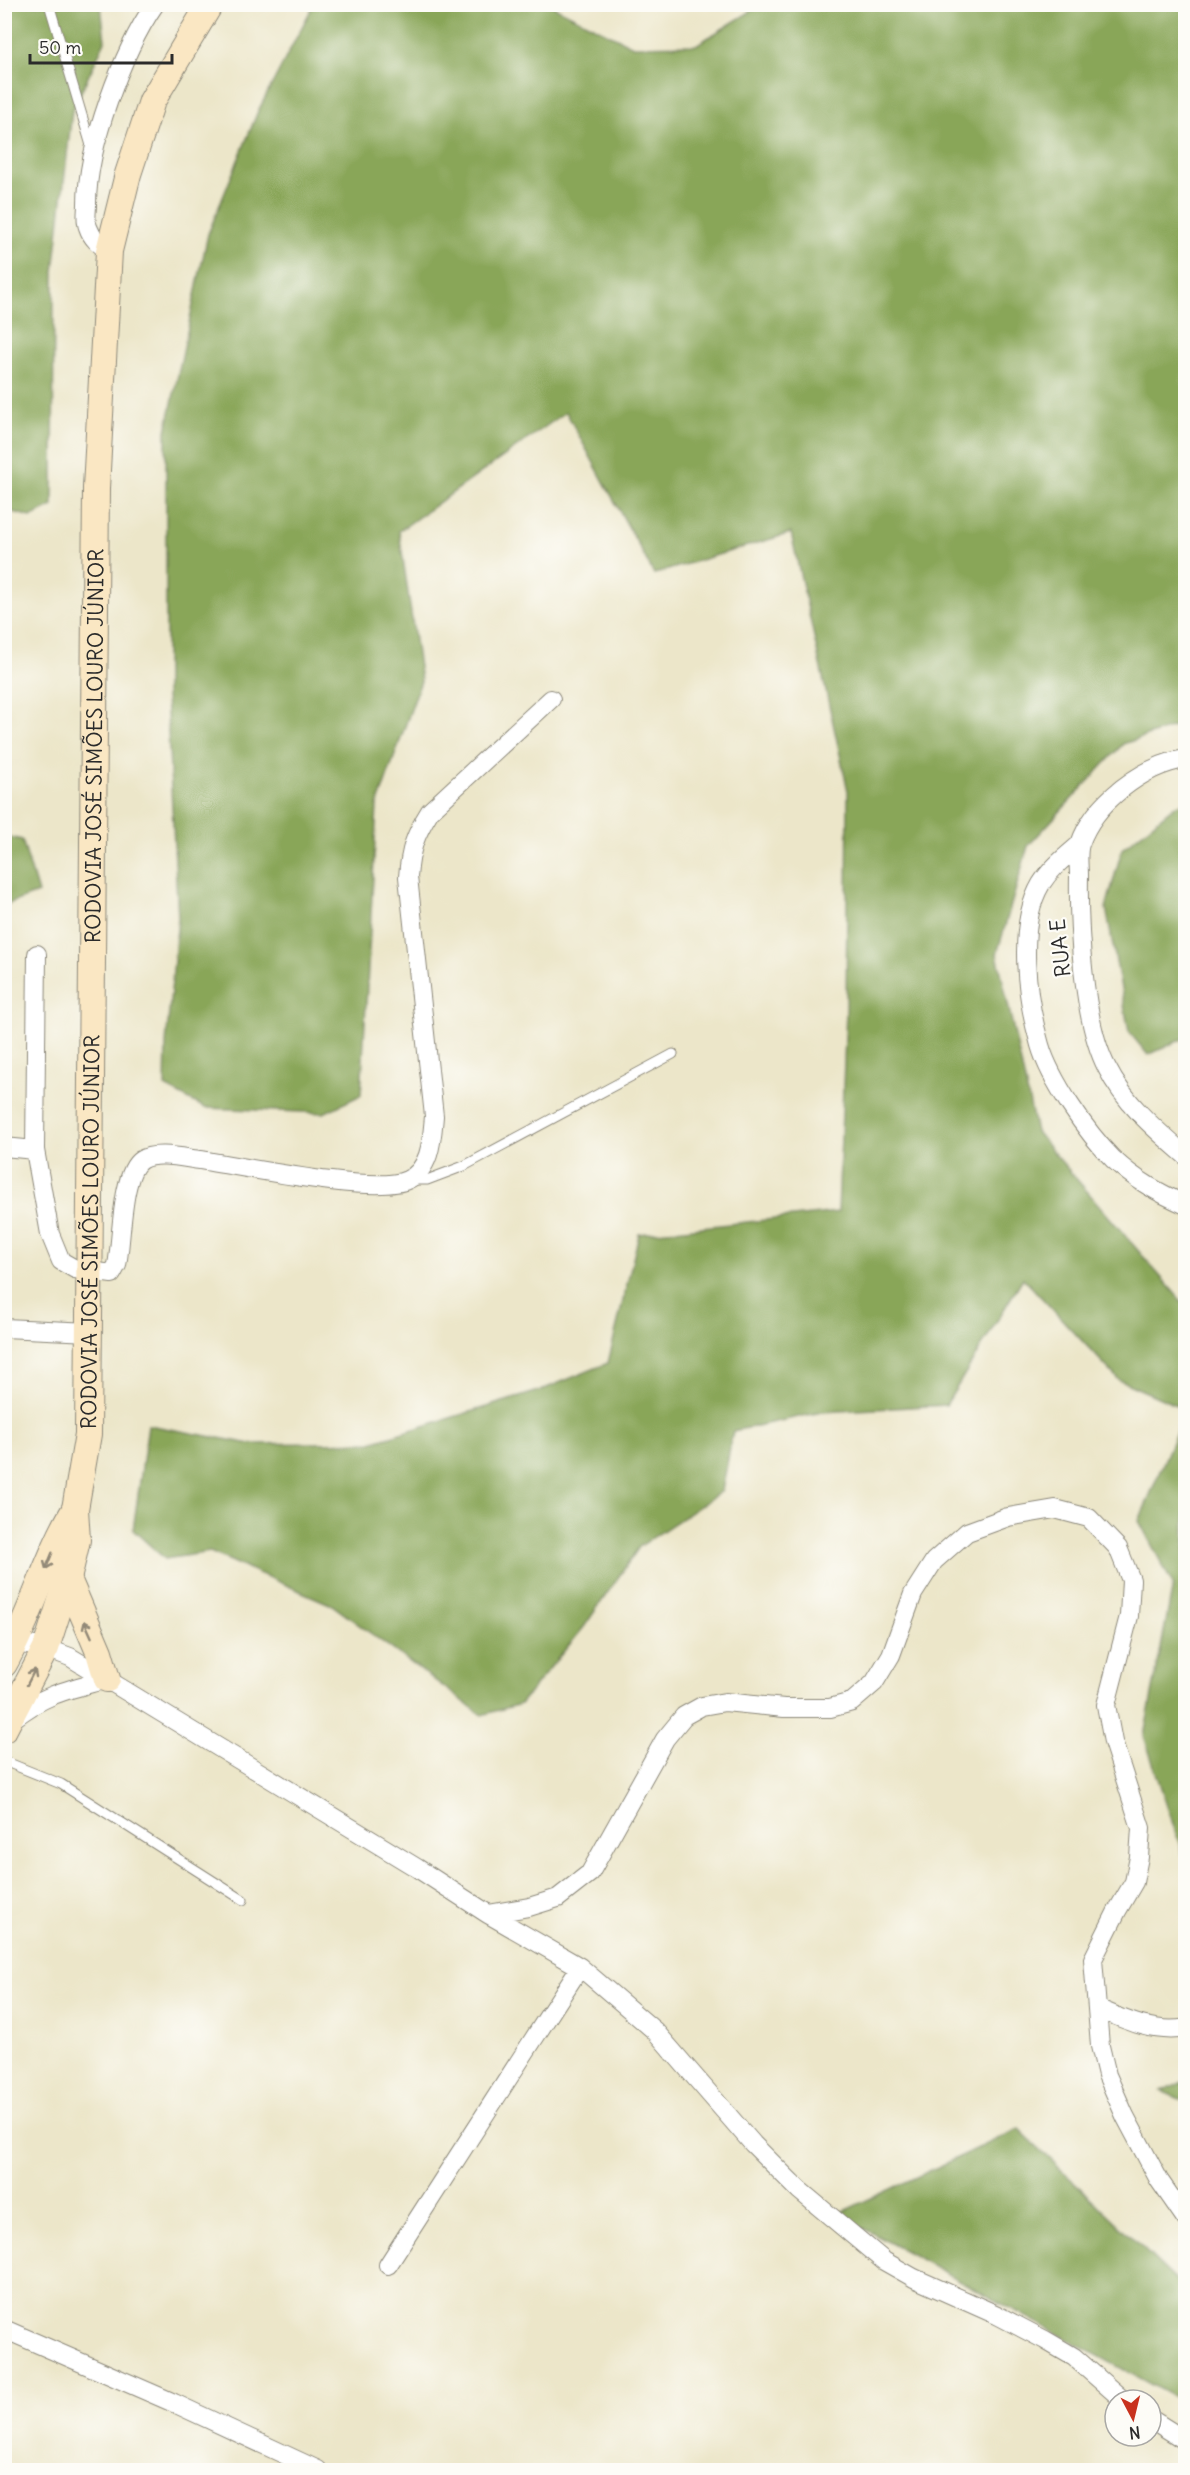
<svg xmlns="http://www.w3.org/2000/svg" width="1190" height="2475" viewBox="0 0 1190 2475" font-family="Delius,sans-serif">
<rect width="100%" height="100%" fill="#fdfcf7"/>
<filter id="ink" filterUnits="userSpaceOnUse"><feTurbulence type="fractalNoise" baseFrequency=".0167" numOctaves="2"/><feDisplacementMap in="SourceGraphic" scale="12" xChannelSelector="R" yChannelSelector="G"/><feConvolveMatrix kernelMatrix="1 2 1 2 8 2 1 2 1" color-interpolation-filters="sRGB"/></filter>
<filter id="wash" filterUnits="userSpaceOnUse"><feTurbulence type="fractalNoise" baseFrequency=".008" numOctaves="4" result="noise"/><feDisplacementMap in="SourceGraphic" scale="24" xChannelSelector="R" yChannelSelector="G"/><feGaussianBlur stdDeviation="1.35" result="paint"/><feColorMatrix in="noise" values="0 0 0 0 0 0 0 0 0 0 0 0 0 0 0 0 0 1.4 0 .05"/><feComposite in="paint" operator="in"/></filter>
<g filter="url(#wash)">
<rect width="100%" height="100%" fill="#ece6c9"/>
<path fill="#89a659" stroke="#5a6842" stroke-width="1.5" d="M314,4L554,5V7L633,46L696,45L761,5H1185V723L1123,744L1028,846L997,954L1036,1132L1185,1305V1409L1119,1380L1023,1278L946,1405L822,1412L733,1431L722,1491L639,1547L584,1627L520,1704L482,1715L332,1605L210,1552L165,1559L133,1530L148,1425L251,1444L371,1442L539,1391L608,1363L639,1234L838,1212L846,1011L848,791L791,533L654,574L566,412L399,531L421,681L377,806L361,1095L324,1113L205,1108L165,1087L166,1043L178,918L166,695V431L208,234L258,111Z
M5,5H101L105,41L72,111L54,272L53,506L31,517L5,510Z
M1185,802V1038L1148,1055L1129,1032L1106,908L1122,849L1176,805Z
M5,836L22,840L38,893L5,905Z
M1185,1411V1861L1144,1736L1173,1585L1139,1521Z
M1185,2081V2101L1161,2091Z
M1019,2129L1185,2289V2403L837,2214Z"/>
</g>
<g filter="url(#ink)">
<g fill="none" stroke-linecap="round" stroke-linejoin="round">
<g stroke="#8c887a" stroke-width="11">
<path id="lane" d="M49,4L92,149
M413,1180H427L464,1166L673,1054
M4,1761L61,1784L243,1900"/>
</g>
<g stroke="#8c887a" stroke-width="20">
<path id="street" d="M109,251C99,244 92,239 88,227C85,220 87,212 87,204C87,147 122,52 155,4
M1186,759C1143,765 1094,803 1080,844C1077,853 1079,866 1079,875C1078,928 1083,1022 1107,1068C1125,1104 1156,1130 1186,1156
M1079,845C1065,857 1051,868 1041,884C1016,926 1027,1000 1040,1045C1050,1080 1087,1133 1113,1159C1135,1180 1159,1193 1186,1205
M37,954L35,1150L50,1234L61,1261L75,1269L112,1274L117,1265C122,1242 121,1173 141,1160C155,1151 184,1158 200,1160C240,1166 376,1195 407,1180C431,1170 432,1138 434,1116L408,877C410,849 415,835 430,811L551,699
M4,1147L35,1150
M4,1328L90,1332
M7,1652L16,1643L46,1648L70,1657L417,1868L488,1914L529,1907L558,1898L590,1873L665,1739L684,1716L702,1706L725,1702L784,1708H830L852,1702L874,1683L891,1655L913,1594L934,1561L967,1532L1008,1517L1055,1509L1089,1518L1118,1548L1131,1580L1129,1616L1106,1705L1113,1742L1141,1828L1139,1857L1134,1882L1117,1911L1093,1959L1100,2046L1107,2075L1125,2116L1159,2180L1186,2219
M13,1719C46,1693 68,1690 107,1679
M488,1914L580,1967L655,2031L753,2144L799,2190L884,2261L914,2278L997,2315L1045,2340L1074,2357L1123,2400
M1097,2008C1125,2020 1155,2034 1186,2028
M388,2265L580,1967
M4,2329L174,2403L318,2470
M1151,2419L1186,2441"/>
</g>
<g stroke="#8c887a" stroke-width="28">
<g id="secondary">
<path d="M68,1579L99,1652L107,1679"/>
<path d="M4,1664C32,1614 46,1558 75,1509"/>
<path id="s1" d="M4,1729L46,1648L68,1579L77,1540L75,1509L88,1434L96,488L109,251L128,174L152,101L210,4"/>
</g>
</g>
<use href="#lane" stroke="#fff" stroke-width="9"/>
<use href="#street" stroke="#fff" stroke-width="18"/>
<use href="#secondary" stroke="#fae7c3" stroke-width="26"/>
</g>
<defs><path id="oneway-shaft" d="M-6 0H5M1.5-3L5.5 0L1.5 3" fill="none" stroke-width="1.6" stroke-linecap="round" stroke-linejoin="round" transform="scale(1.5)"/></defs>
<g stroke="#928977">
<use href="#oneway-shaft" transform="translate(49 1561) rotate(112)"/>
<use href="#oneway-shaft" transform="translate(88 1629) rotate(-114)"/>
<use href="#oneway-shaft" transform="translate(31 1677) rotate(-63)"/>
</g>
</g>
<g text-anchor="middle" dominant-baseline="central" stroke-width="4.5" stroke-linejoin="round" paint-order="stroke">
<g font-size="21" fill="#2b2b2b" stroke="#fdfcf7">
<text stroke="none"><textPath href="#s1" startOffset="999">RODOVIA JOSÉ SIMÕES LOURO JÚNIOR</textPath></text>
<text transform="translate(1060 948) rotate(-96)">RUA E</text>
<text stroke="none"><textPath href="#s1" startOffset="513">RODOVIA JOSÉ SIMÕES LOURO JÚNIOR</textPath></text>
</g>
</g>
<rect width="1190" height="2475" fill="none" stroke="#fdfcf7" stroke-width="24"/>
<g transform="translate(1133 2418) rotate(173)"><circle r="28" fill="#fdfcf7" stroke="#a9a8a5" stroke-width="1.5"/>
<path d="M0-4.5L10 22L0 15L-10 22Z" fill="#c8321e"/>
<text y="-9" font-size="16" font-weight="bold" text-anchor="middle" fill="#2b2b2b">N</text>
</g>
<path d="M30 54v9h142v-9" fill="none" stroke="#2b2b2b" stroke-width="3"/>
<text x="39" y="54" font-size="18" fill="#2b2b2b" stroke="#fdfcf7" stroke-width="4.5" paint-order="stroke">50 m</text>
</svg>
